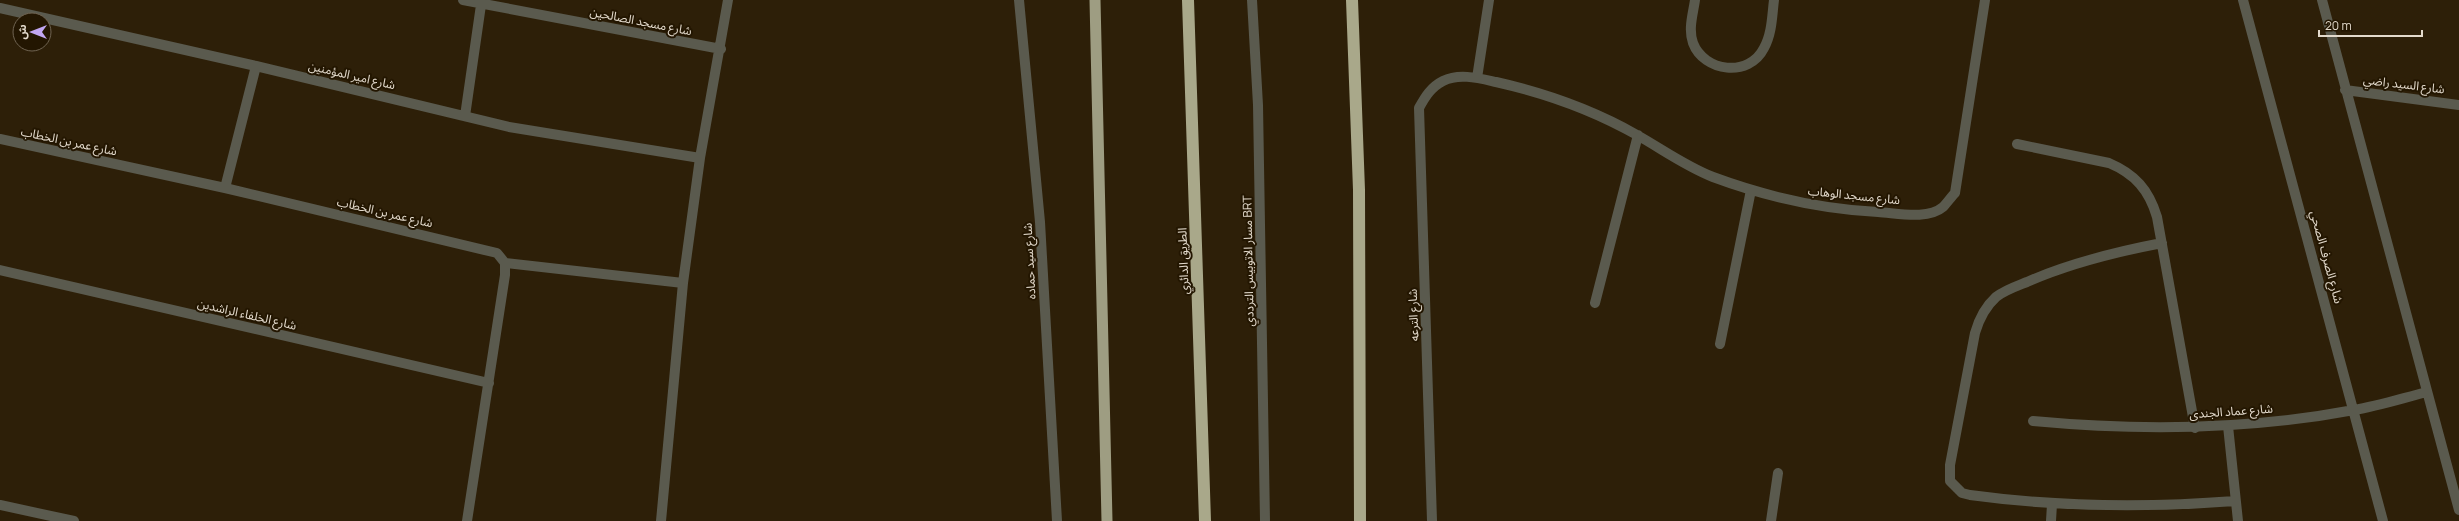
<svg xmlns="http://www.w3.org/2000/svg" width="2459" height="521" viewBox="0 0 2459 521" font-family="Manrope,'Noto Sans Arabic',sans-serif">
<rect width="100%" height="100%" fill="#2d1f08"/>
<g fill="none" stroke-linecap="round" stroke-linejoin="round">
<path stroke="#5a5a4e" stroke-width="10" d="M1252,0L1258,105L1265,521
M1695,0C1693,14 1688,29 1693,43C1704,72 1749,78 1764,48C1772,34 1772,16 1774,0
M2017,144L2109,163C2135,174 2149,190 2157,217L2195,428
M2162,243C2115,252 2070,263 2027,282C2017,286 2005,290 1996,297C1985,307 1979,319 1975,333L1950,465V481L1962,493L1970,495C2058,507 2145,508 2235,501
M2228,426L2238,521
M2051,521L2052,504"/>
<path stroke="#5a5a4e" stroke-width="10" d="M463,0L721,49
M1019,0L1040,222L1057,521
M2243,0L2383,521
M2322,0L2459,510
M0,8L256,66L509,127L700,158
M1477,78L1489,0
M2345,90L2459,105
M465,116L481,5
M0,139L225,188L497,253L505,263V275L467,521
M225,188L256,66
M505,263L683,283
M0,270L489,383
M1595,303L1638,135
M1720,344L1751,190
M2033,421C2140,431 2248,430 2354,410C2378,406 2403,398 2427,392
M0,505L74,521
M661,521L683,283L700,158L728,0
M1432,521L1419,108C1425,97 1431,87 1443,81C1459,73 1478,78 1496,82C1545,93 1593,110 1637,135C1662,149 1685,166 1713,177C1767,197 1821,209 1878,212C1897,213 1928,220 1943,207C1947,203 1951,197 1955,193L1985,0
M1771,521L1778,473"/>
<path stroke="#9e9d82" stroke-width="11" d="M1095,0L1107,521"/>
<path stroke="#a9a88a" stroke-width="12" d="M1188,0L1205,521
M1352,0L1359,190L1360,521"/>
</g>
<g text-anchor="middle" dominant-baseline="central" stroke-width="4" stroke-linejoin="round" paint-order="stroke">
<g font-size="12" fill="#e3dacc" stroke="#231601">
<text transform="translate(641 21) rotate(11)">شارع مسجد الصالحين</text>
<text transform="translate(352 75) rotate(13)">شارع امير المؤمنين</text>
<text transform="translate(2404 84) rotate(7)">شارع السيد راضي</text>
<text transform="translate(69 141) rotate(12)">شارع عمر بن الخطاب</text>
<text transform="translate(1854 195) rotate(6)">شارع مسجد الوهاب</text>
<text transform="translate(385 212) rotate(13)">شارع عمر بن الخطاب</text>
<text transform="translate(2327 257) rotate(75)">شارع الصرف الصحي</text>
<text transform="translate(1029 261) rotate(-93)">شارع سيد حماده</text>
<text transform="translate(1183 261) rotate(-92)">الطريق الدائري</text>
<text transform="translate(1248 261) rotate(-91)">مسار الاتوبيس الترددي BRT</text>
<text transform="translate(247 314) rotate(13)">شارع الخلفاء الراشدين</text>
<text transform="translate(1413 315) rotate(-92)">شارع الترعه</text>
<text transform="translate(2231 411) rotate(-4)">شارع عماد الجندى</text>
</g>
</g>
<g transform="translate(32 32) rotate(270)"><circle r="19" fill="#231601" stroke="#706452"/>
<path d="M0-3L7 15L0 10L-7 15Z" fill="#c2a7f2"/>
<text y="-6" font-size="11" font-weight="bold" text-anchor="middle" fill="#e3dacc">ش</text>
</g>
<path d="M2319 30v6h103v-6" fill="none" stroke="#e3dacc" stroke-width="2"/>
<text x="2325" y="30" font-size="12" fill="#e3dacc" stroke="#231601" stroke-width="3" paint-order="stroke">20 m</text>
</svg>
